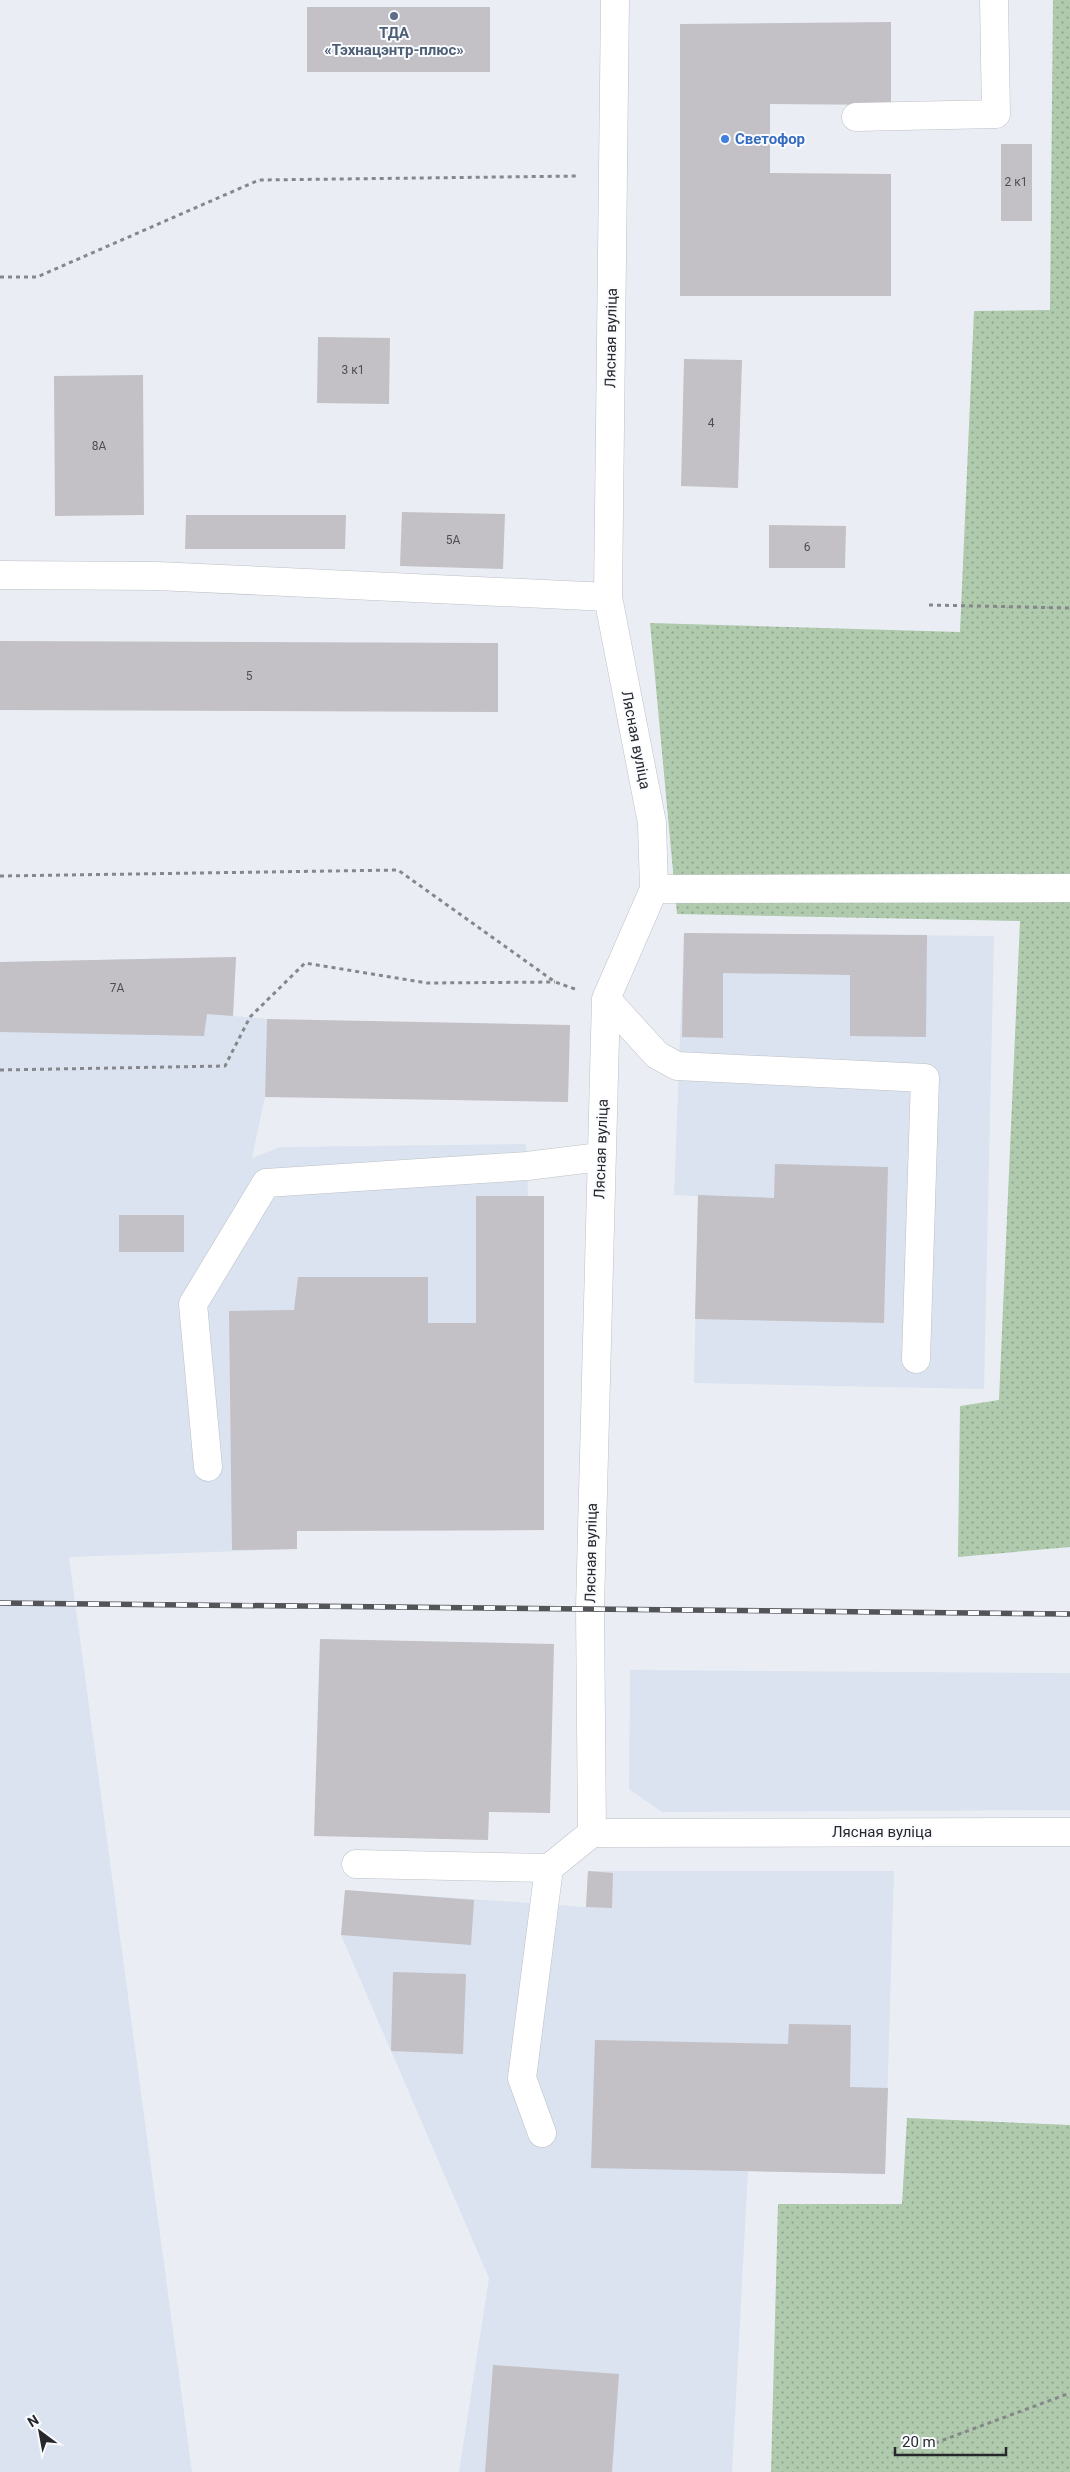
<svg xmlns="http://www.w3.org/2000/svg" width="1070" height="2472" viewBox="0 0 1070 2472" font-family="Roboto,sans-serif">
<defs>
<pattern id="garden-dots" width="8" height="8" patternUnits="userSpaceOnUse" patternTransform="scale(1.25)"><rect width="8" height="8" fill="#afcaac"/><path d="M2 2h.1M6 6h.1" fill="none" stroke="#8ea48c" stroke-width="1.8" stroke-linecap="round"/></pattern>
</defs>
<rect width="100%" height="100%" fill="#eaeef4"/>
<path fill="#dae3ef" d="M684,933L994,936L984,1389L694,1383L698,1196L674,1195Z
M236,957L233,1016L267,1019L265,1097L252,1158L280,1147L526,1144L528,1196H544V1530L297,1531V1549L69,1557L192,2472H0V962Z
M630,1670L1070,1673V1810L662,1812L629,1789Z
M588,1871H894L885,2174L748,2171L732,2472H459L489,2278L341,1935L345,1890L586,1907Z"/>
<path fill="url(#garden-dots)" d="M1053,0H1070V1547L958,1557L960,1406L999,1400L1020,921L677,914L650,623L960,632L974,311L1050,310Z
M907,2118L1070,2125V2472H771L778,2204H902Z"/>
<path fill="#c3c0c6" d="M307,7H490V72H307Z
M891,22V105L770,104V173L891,174V296H680V24Z
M1001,144H1032V221H1001Z
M318,337L390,338L389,404L317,403Z
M684,359L742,360L738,488L681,486Z
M143,375L144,515L55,516L54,376Z
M402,512L505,514L503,569L400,566Z
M186,515H346L345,549H185Z
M769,525L846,526L845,568H769Z
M0,641L498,643V712L0,710Z
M684,933L927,935L926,1037L850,1036V975L723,973V1038L682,1037Z
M236,957L233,1016L207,1014L204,1036L0,1032V962Z
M267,1019L570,1025L568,1102L265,1097Z
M775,1164L888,1167L884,1323L695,1319L698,1195L774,1198Z
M476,1196H544V1530L297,1531V1549L232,1550L229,1311L294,1310L298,1277H428V1323H476Z
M119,1215H184V1252H119Z
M320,1639L554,1644L550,1813L489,1812L488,1840L314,1836Z
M588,1871L613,1873L612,1908L586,1907Z
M345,1890L474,1900L471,1945L341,1935Z
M393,1972L466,1974L463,2054L391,2051Z
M789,2024L851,2025L850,2087L888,2088L885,2174L591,2168L595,2040L788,2044Z
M493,2365L619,2374L612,2472H485Z"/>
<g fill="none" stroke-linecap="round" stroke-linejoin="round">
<g stroke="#bcc0c6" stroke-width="29">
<path id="minor" d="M615,0L608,597L652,823L654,889L606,999L590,1607L592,1833L1070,1832
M856,117L996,114L994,0
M0,575L157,576L608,597
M654,889L1070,888
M606,999L657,1055L677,1066L925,1078L916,1359
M208,1467L193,1304L266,1183L527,1166L600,1157
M356,1864L549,1868L592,1833
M542,2133L522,2078L549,1868"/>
</g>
<path stroke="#85878b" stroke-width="3" stroke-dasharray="4 4" stroke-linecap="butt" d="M0,277H37L259,180L579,176
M929,605L1070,608
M0,876L398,870L555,982L575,989
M0,1070L225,1066L250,1017L305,963L427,983L555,982
M935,2443L1070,2393"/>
<use href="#minor" stroke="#fff" stroke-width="28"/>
<g stroke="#535458" stroke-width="5.5">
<path id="rail" d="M0,1603L1070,1614"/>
</g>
<use href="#rail" stroke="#f9fbff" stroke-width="4" stroke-dasharray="11" stroke-linecap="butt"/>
</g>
<circle fill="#5c6f8a" stroke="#f9fbff" stroke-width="2" cx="394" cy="16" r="5"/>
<circle fill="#3f7fe0" stroke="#f9fbff" stroke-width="2" cx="725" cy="139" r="5"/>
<g text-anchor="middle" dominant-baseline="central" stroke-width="4" stroke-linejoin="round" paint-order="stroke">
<g font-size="12" fill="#4e4e52">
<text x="1016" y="182">2 к1</text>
<text x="353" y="370">3 к1</text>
<text x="711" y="423">4</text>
<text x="99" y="446">8А</text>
<text x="453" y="540">5А</text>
<text x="807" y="547">6</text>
<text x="249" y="676">5</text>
<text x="117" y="988">7А</text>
</g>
<g font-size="15" font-weight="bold" fill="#4e5e75" stroke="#f9fbff">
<text x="394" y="33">ТДА<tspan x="394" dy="17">«Тэхнацэнтр-плюс»</tspan></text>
</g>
<g font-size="15" font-weight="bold" fill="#366cbe" stroke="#f9fbff" text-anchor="start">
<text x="735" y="139">Светофор</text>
</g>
<g font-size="15" fill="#27282b" stroke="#f9fbff">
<text transform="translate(611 338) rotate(-89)">Лясная вуліца</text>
<text transform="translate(636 740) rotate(79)">Лясная вуліца</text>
<text transform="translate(601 1149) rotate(-88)">Лясная вуліца</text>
<text transform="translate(591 1553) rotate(-89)">Лясная вуліца</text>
<text x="882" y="1832">Лясная вуліца</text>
</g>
</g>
<g transform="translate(40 2432) rotate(328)" stroke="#f9fbff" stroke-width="4" paint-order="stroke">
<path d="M0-4L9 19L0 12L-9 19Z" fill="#27282b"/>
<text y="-8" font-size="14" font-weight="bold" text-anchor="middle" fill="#27282b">N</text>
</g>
<path d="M895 2447v8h111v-8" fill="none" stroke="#27282b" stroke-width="2.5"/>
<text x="902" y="2447" font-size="15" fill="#27282b" stroke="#f9fbff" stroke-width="4" paint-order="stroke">20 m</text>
</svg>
